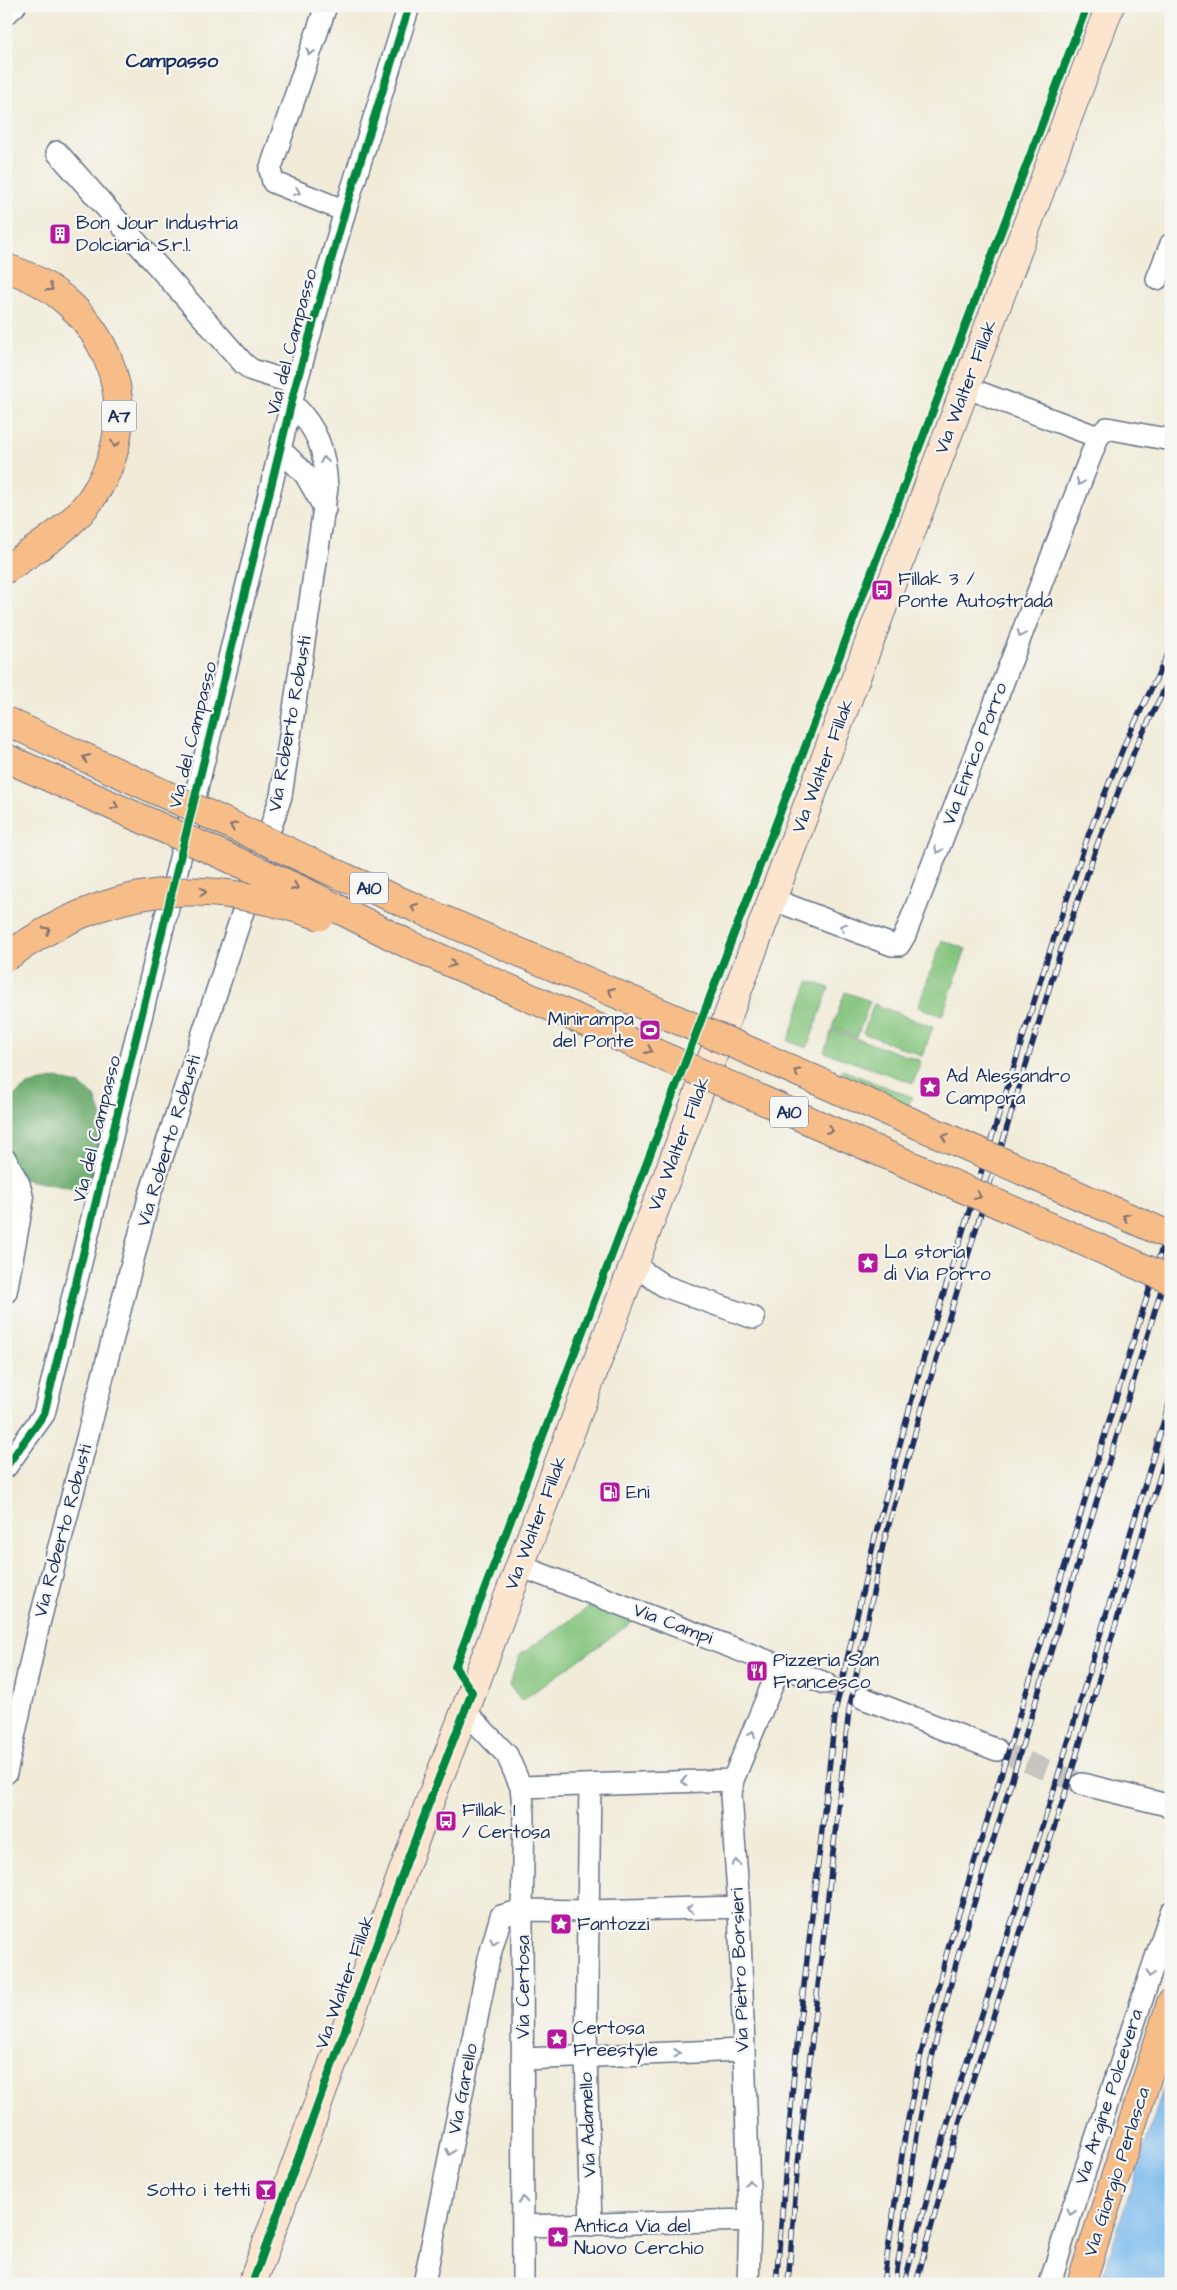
<svg xmlns="http://www.w3.org/2000/svg" width="1177" height="2290" viewBox="0 0 1177 2290" font-family="'Architects Daughter',sans-serif">
<rect width="100%" height="100%" fill="#f6f6f2"/>
<filter id="ink" filterUnits="userSpaceOnUse"><feTurbulence type="fractalNoise" baseFrequency=".02" numOctaves="2"/><feDisplacementMap in="SourceGraphic" scale="10" xChannelSelector="R" yChannelSelector="G"/><feConvolveMatrix kernelMatrix="1 2 1 2 8 2 1 2 1" color-interpolation-filters="sRGB"/></filter>
<filter id="wash" filterUnits="userSpaceOnUse"><feTurbulence type="fractalNoise" baseFrequency=".0096" numOctaves="4" result="noise"/><feDisplacementMap in="SourceGraphic" scale="20" xChannelSelector="R" yChannelSelector="G"/><feGaussianBlur stdDeviation="1.12" result="paint"/><feColorMatrix in="noise" values="0 0 0 0 0 0 0 0 0 0 0 0 0 0 0 0 0 1.4 0 .05"/><feComposite in="paint" operator="in"/></filter>
<g filter="url(#wash)">
<rect width="100%" height="100%" fill="#f1ebd8"/>
<path fill="#84c57d" stroke="#507a6e" d="M942,940L966,949L942,1016L918,1007Z
M809,981L829,988L807,1048L788,1041Z
M845,992L870,1001L857,1037L832,1028Z
M874,1004L933,1027L922,1056L863,1033Z
M832,1030L921,1061L913,1083L824,1052Z
M842,1070L912,1097L901,1124L832,1097Z
M595,1603L635,1620L521,1701L509,1685L520,1655Z"/>
<path fill="#6baa6c" stroke="#436c65" d="M57,1078L80,1085L95,1097L104,1122L90,1192L6,1176V1102L28,1085Z"/>
<path fill="#79b9ed" stroke="#4a74a6" d="M1171,2065V2284H1100Z"/>
</g>
<g filter="url(#ink)">
<g fill="none" stroke-linecap="round" stroke-linejoin="round">
<path stroke="#c6c5c0" stroke-width="21" stroke-dasharray="21 11" stroke-linecap="butt" d="M825,1683L863,1698
M997,1750L1082,1784"/>
<g stroke="#667189" stroke-width="24">
<path id="street" d="M326,6L270,170L273,182L345,211
M6,14L15,6
M57,152L244,364L252,370L296,384
M1157,279L1171,244
M965,387L1098,437
M280,449L305,474L325,509
M772,899L876,939L892,945H899L905,935L1098,437L1107,428L1171,440
M6,1160L19,1184L23,1200L6,1292
M634,1265L664,1286L754,1318
M6,1467L44,1414L296,384L345,211L409,6
M520,1566L825,1683
M863,1698L997,1750
M465,1711L507,1755L521,1787L524,1815L522,1910L523,2284
M6,1773L39,1624L150,1194L281,796L327,488C325,450 318,429 291,402
M1082,1784L1171,1806
M590,1785L586,2056L591,2225
M521,1787L733,1780
M523,2059L743,2050
M523,2226L750,2220
M424,2284L489,1958L501,1916L522,1910L589,1911L739,1907
M748,2284L750,2220L739,1907L731,1795L733,1780L780,1666
M1050,2284L1072,2210L1171,1912"/>
</g>
<g stroke="#667189" stroke-width="30">
<path id="secondary" d="M252,2284L411,1850L465,1711L1110,6"/>
</g>
<g stroke="#667189" stroke-width="30">
<path id="primary" d="M1081,2284L1171,2003"/>
</g>
<g stroke="#667189" stroke-width="30">
<path id="highway" d="M6,268C104,298 152,408 93,496C72,528 37,548 6,569"/>
</g>
<use href="#street" stroke="#fff" stroke-width="21"/>
<use href="#secondary" stroke="#fce5cf" stroke-width="28"/>
<use href="#primary" stroke="#f7bd88" stroke-width="28"/>
<use href="#highway" stroke="#f7bd88" stroke-width="28"/>
<g stroke="#1b2f5e" stroke-width="5.5">
<path id="rail" d="M776,2284L794,2072L836,1708L874,1541L919,1373L1050,950L1089,833L1126,741L1171,648
M788,2284L797,2173L849,1710L883,1545L931,1377L1060,953L1099,840L1136,747L1171,676
M883,2284L905,2135L920,2058L947,1952L1171,1218
M895,2284L917,2135L931,2061L958,1956L1171,1258
M904,2284L951,2111L1052,1796L1171,1397
M916,2284L962,2113L1063,1800L1171,1439"/>
</g>
<use href="#rail" stroke="#f6f6f2" stroke-width="4" stroke-dasharray="11" stroke-linecap="butt"/>
<g stroke="#667189" stroke-width="30" stroke-linecap="butt">
<path id="highway-bridge" d="M6,721L344,877L736,1045L1171,1236
M6,758L305,892L408,944L1171,1280
M6,957C112,882 199,876 321,916"/>
</g>
<use href="#highway-bridge" stroke="#f7bd88" stroke-width="28"/>
<g stroke="#f6f6f2" stroke-width="11">
<path id="cycleway" d="M6,1467L44,1414L296,384L345,211L409,6
M252,2284L411,1850L472,1692L455,1667L1087,6"/>
</g>
<use href="#cycleway" stroke="#00873e" stroke-width="8"/>
</g>
<defs><path id="oneway-chevron" d="M-2-3.5L2.5 0L-2 3.5" fill="none" stroke-width="1.6" stroke-linecap="round" stroke-linejoin="round" transform="scale(1.25)"/></defs>
<g stroke="#8d97ae">
<use href="#oneway-chevron" transform="translate(310 52) rotate(109)"/>
<use href="#oneway-chevron" transform="translate(297 192) rotate(22)"/>
<use href="#oneway-chevron" transform="translate(324 460) rotate(-101)"/>
<use href="#oneway-chevron" transform="translate(1080 482) rotate(111)"/>
<use href="#oneway-chevron" transform="translate(1021 634) rotate(111)"/>
<use href="#oneway-chevron" transform="translate(938 850) rotate(111)"/>
<use href="#oneway-chevron" transform="translate(843 927) rotate(-159)"/>
<use href="#oneway-chevron" transform="translate(752 1734) rotate(-68)"/>
<use href="#oneway-chevron" transform="translate(684 1781) rotate(178)"/>
<use href="#oneway-chevron" transform="translate(736 1863) rotate(-94)"/>
<use href="#oneway-chevron" transform="translate(690 1909) rotate(178)"/>
<use href="#oneway-chevron" transform="translate(494 1942) rotate(106)"/>
<use href="#oneway-chevron" transform="translate(1150 1974) rotate(108)"/>
<use href="#oneway-chevron" transform="translate(677 2053) rotate(-2)"/>
<use href="#oneway-chevron" transform="translate(450 2152) rotate(101)"/>
<use href="#oneway-chevron" transform="translate(749 2183) rotate(-92)"/>
<use href="#oneway-chevron" transform="translate(523 2200) rotate(-90)"/>
<use href="#oneway-chevron" transform="translate(1071 2212) rotate(107)"/>
</g>
<g stroke="#7e6f71">
<use href="#oneway-chevron" transform="translate(50 288) rotate(33)"/>
<use href="#oneway-chevron" transform="translate(115 444) rotate(102)"/>
<use href="#oneway-chevron" transform="translate(86 758) rotate(-155)"/>
<use href="#oneway-chevron" transform="translate(115 806) rotate(24)"/>
<use href="#oneway-chevron" transform="translate(233 826) rotate(-155)"/>
<use href="#oneway-chevron" transform="translate(295 887) rotate(24)"/>
<use href="#oneway-chevron" transform="translate(203 892) rotate(2)"/>
<use href="#oneway-chevron" transform="translate(414 907) rotate(-157)"/>
<use href="#oneway-chevron" transform="translate(47 930) rotate(-30)"/>
<use href="#oneway-chevron" transform="translate(452 964) rotate(24)"/>
<use href="#oneway-chevron" transform="translate(611 991) rotate(-157)"/>
<use href="#oneway-chevron" transform="translate(649 1050) rotate(24)"/>
<use href="#oneway-chevron" transform="translate(797 1072) rotate(-156)"/>
<use href="#oneway-chevron" transform="translate(830 1130) rotate(24)"/>
<use href="#oneway-chevron" transform="translate(945 1137) rotate(-156)"/>
<use href="#oneway-chevron" transform="translate(978 1196) rotate(24)"/>
<use href="#oneway-chevron" transform="translate(1126 1217) rotate(-156)"/>
</g>
</g>
<defs>
<g id="building-square" transform="scale(1.125)"><rect x="-9" y="-9" width="18" height="18" rx="4" fill="#b5179e" stroke="#f6f6f2"/><path d="M-4-6H4V6H1V3H-1V6H-4ZM-2.5-4.3h1.7v1.8h-1.7ZM.8-4.3h1.7v1.8H.8ZM-2.5-1h1.7V.8h-1.7ZM.8-1h1.7V.8H.8Z" fill="#fff"/></g>
<g id="bus-square" transform="scale(1.125)"><rect x="-9" y="-9" width="18" height="18" rx="4" fill="#b5179e" stroke="#f6f6f2"/><path d="M-5-6H5V4H4V6H2V4H-2V6H-4V4H-5ZM-3.5-4V0h7V-4ZM-3.5 1.2v1.5H-2V1.2ZM2 1.2v1.5H3.5V1.2Z" fill="#fff"/></g>
<g id="stadium-square" transform="scale(1.125)"><rect x="-9" y="-9" width="18" height="18" rx="4" fill="#b5179e" stroke="#f6f6f2"/><path d="M0-5a6.5 5 0 1 0 0 10a6.5 5 0 1 0 0-10ZM-3.5-1.8h7v3.6h-7Z" fill="#fff"/></g>
<g id="sight-square" transform="scale(1.125)"><rect x="-9" y="-9" width="18" height="18" rx="4" fill="#b5179e" stroke="#f6f6f2"/><path d="M0-6L1.8-2.2L6-1.7L2.9 1.2L3.7 5.4L0 3.3L-3.7 5.4L-2.9 1.2L-6-1.7L-1.8-2.2Z" fill="#fff"/></g>
<g id="fuel-square" transform="scale(1.125)"><rect x="-9" y="-9" width="18" height="18" rx="4" fill="#b5179e" stroke="#f6f6f2"/><path d="M-5.5-6h7V0h2V4h1.3V-2.5L3-4.5l.8-.8L6-3V5H2.5V1h-1V6h-7ZM-4.2-4.7v3.2H.2V-4.7Z" fill="#fff"/></g>
<g id="restaurant-square" transform="scale(1.125)"><rect x="-9" y="-9" width="18" height="18" rx="4" fill="#b5179e" stroke="#f6f6f2"/><path d="M-5-6h1v4h1v-4h1v4h1v-4h1v5L-1.5 .5V6h-2V.5L-5-1ZM5-6V6H3V1.5H1.5Q1.5-4 5-6Z" fill="#fff"/></g>
<g id="bar-square" transform="scale(1.125)"><rect x="-9" y="-9" width="18" height="18" rx="4" fill="#b5179e" stroke="#f6f6f2"/><path d="M-6-5H6L.8 .8V4.5H3.5V6h-7V4.5H-.8V.8Z" fill="#fff"/></g>
</defs>
<g fill-rule="evenodd">
<use href="#building-square" x="60" y="234"/>
<use href="#bus-square" x="882" y="590"/>
<use href="#stadium-square" x="650" y="1030"/>
<use href="#sight-square" x="930" y="1087"/>
<use href="#sight-square" x="868" y="1263"/>
<use href="#fuel-square" x="610" y="1492"/>
<use href="#restaurant-square" x="757" y="1671"/>
<use href="#bus-square" x="446" y="1821"/>
<use href="#sight-square" x="561" y="1924"/>
<use href="#sight-square" x="557" y="2039"/>
<use href="#bar-square" x="266" y="2190"/>
<use href="#sight-square" x="558" y="2237"/>
</g>
<g text-anchor="middle" dominant-baseline="central" stroke-width="4.5" stroke-linejoin="round" paint-order="stroke">
<g fill="#f6f6f2" stroke="#5d6b8a" stroke-width="1">
<rect x="101.5" y="400.5" width="35" height="31" rx="4"/>
<rect x="350" y="872.5" width="38" height="31" rx="4"/>
<rect x="770" y="1096.5" width="38" height="31" rx="4"/>
</g>
<g font-size="18" font-weight="bold" fill="#1b2f5e">
<text x="119" y="416">A7</text>
<text x="369" y="888">A10</text>
<text x="789" y="1112">A10</text>
</g>
<g font-size="19" fill="#1b2f5e" stroke="#f6f6f2" text-anchor="start">
<text x="76" y="223">Bon Jour Industria<tspan x="76" dy="22">Dolciaria S.r.l.</tspan></text>
<text x="898" y="579">Fillak 3 /<tspan x="898" dy="22">Ponte Autostrada</tspan></text>
<text x="634" y="1019" text-anchor="end">Minirampa<tspan x="634" dy="22">del Ponte</tspan></text>
<text x="946" y="1076">Ad Alessandro<tspan x="946" dy="22">Campora</tspan></text>
<text x="884" y="1252">La storia<tspan x="884" dy="22">di Via Porro</tspan></text>
<text x="626" y="1492">Eni</text>
<text x="773" y="1660">Pizzeria San<tspan x="773" dy="22">Francesco</tspan></text>
<text x="462" y="1810">Fillak 1<tspan x="462" dy="22">/ Certosa</tspan></text>
<text x="577" y="1924">Fantozzi</text>
<text x="573" y="2028">Certosa<tspan x="573" dy="22">Freestyle</tspan></text>
<text x="250" y="2190" text-anchor="end">Sotto i tetti</text>
<text x="574" y="2226">Antica Via del<tspan x="574" dy="22">Nuovo Cerchio</tspan></text>
</g>
<g font-size="19" fill="#1b2f5e" stroke="#f6f6f2">
<text transform="translate(292 342) rotate(-75)">Via del Campasso</text>
<text transform="translate(966 387) rotate(-69)">Via Walter Fillak</text>
<text transform="translate(290 724) rotate(-80)">Via Roberto Robusti</text>
<text transform="translate(193 735) rotate(-76)">Via del Campasso</text>
<text transform="translate(975 754) rotate(-69)">Via Enrico Porro</text>
<text transform="translate(823 766) rotate(-69)">Via Walter Fillak</text>
<text transform="translate(97 1129) rotate(-76)">Via del Campasso</text>
<text transform="translate(169 1141) rotate(-73)">Via Roberto Robusti</text>
<text transform="translate(679 1144) rotate(-69)">Via Walter Fillak</text>
<text transform="translate(536 1523) rotate(-69)">Via Walter Fillak</text>
<text transform="translate(63 1531) rotate(-75)">Via Roberto Robusti</text>
<text transform="translate(673 1624) rotate(21)">Via Campi</text>
<text transform="translate(740 1970) rotate(-92)">Via Pietro Borsieri</text>
<text transform="translate(345 1982) rotate(-70)">Via Walter Fillak</text>
<text transform="translate(523 1987) rotate(-90)">Via Certosa</text>
<text transform="translate(463 2089) rotate(-79)">Via Garello</text>
<text transform="translate(1109 2097) rotate(-72)">Via Argine Polcevera</text>
<text transform="translate(588 2125) rotate(-92)">Via Adamello</text>
<text transform="translate(1117 2172) rotate(-72)">Via Giorgio Perlasca</text>
</g>
<g font-size="20" font-weight="bold" fill="#1b2f5e" stroke="#f6f6f2">
<text x="172" y="61">Campasso</text>
</g>
</g>
<rect width="1177" height="2290" fill="none" stroke="#f6f6f2" stroke-width="25"/>
</svg>
